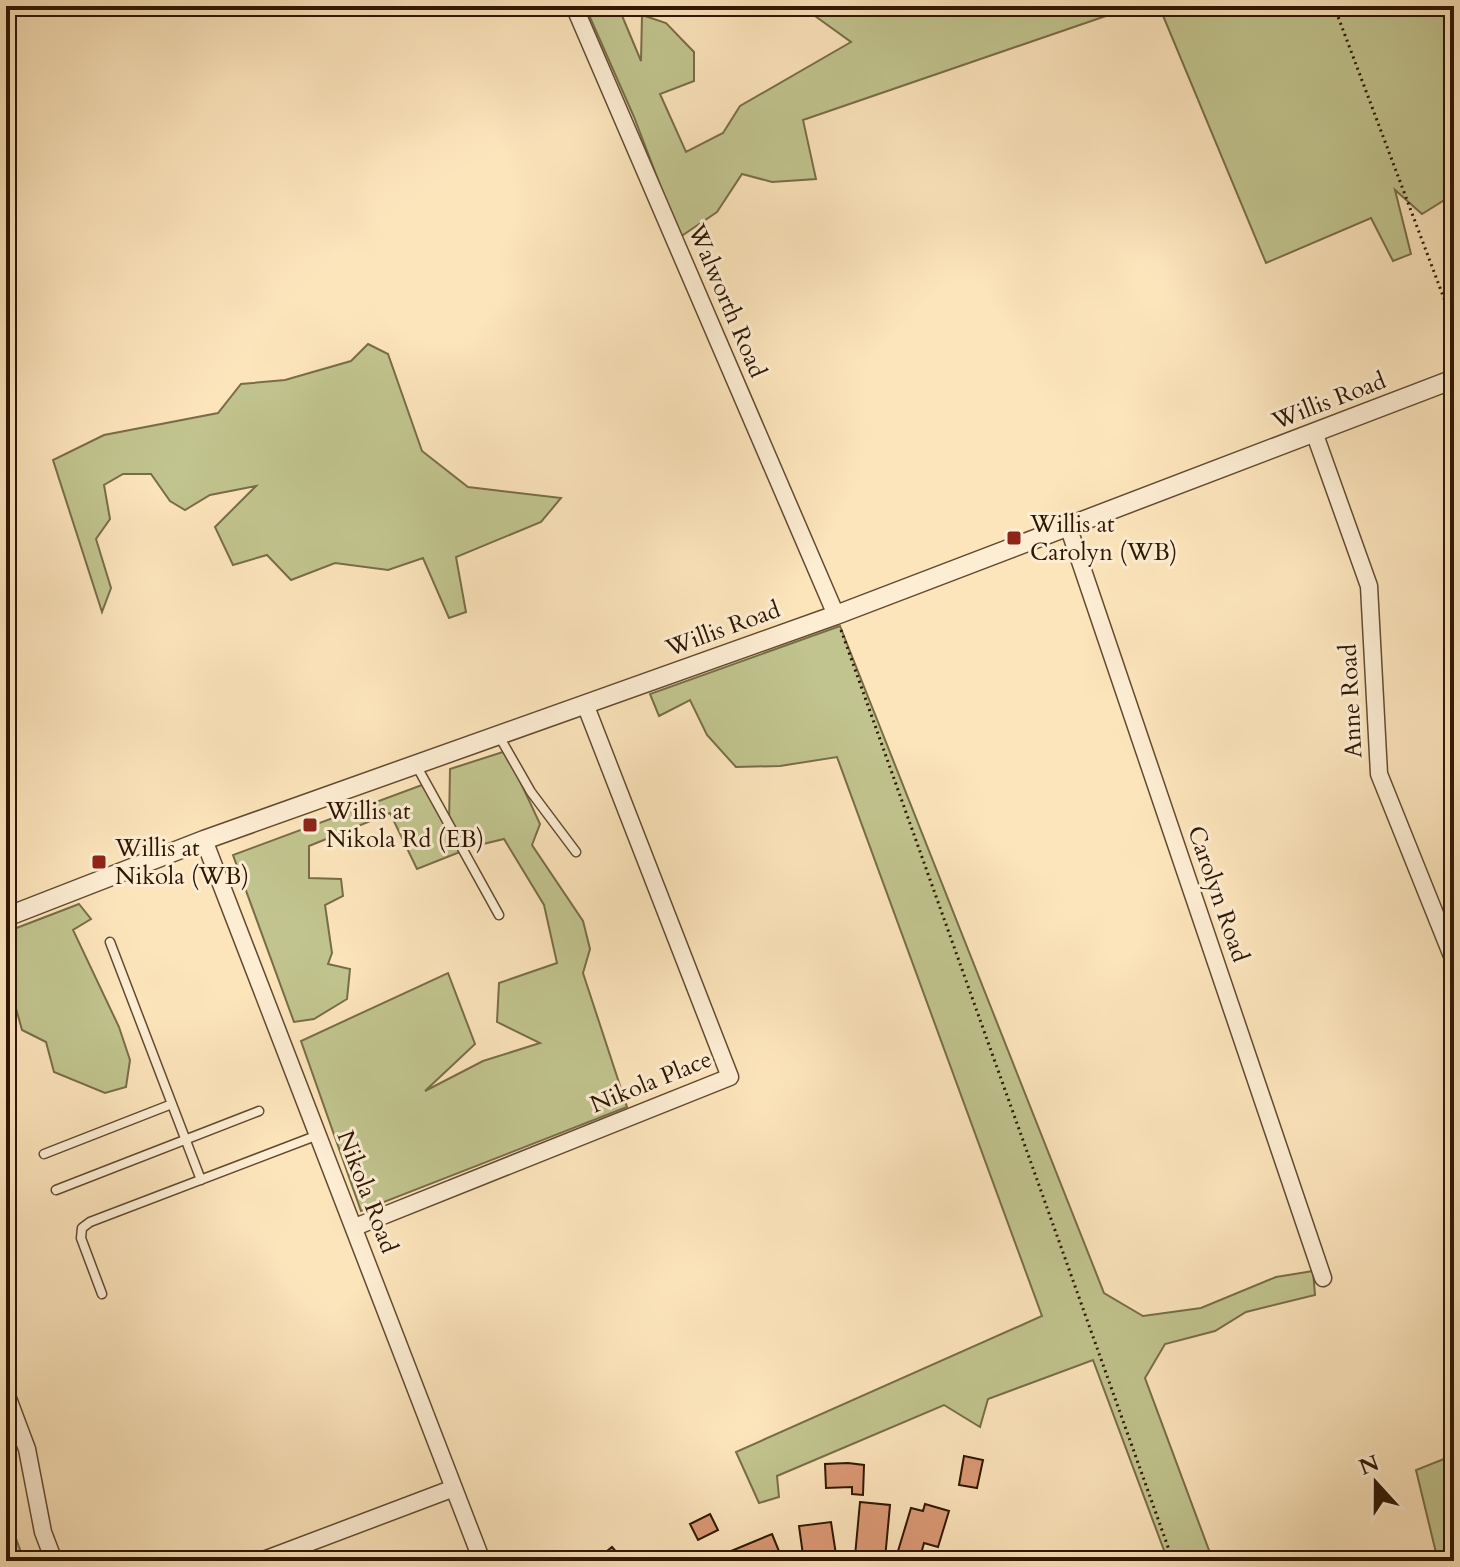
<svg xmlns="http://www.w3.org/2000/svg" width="1460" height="1567" viewBox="0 0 1460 1567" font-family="Cardo,serif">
<rect width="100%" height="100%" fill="#fce4bb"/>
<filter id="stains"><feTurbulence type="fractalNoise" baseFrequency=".0025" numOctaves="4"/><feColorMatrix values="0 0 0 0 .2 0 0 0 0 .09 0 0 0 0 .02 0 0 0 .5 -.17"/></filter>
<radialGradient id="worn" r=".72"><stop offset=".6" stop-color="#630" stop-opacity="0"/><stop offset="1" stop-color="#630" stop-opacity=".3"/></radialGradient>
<path fill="#c1c48e" stroke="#786d48" stroke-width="2" d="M585,6H618L641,61L642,15L666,23L694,52V81L660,94L686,152L723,133L740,106L851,42L815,16V6H1135L803,120L816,179L772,182L742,174L717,212L680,237L634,117Z
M1159,6H1184L1186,11L1209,6H1454V194L1422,214L1395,190L1411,254L1393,261L1371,218L1266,263Z
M368,344L388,354L422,451L468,487L561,498L541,522L456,557L466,612L449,618L423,558L388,570L335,563L291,580L267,555L233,565L215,527L256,486L210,495L185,510L170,501L151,474H123L104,485L110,519L96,539L111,588L102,612L53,460L104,435L218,413L241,384L285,380L351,361Z
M840,626L1104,1293L1143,1316L1201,1308L1276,1277L1313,1271L1315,1295L1246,1312L1215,1331L1165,1344L1145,1378L1213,1561H1168L1093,1360L988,1399L980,1427L944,1405L777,1476L779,1497L759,1503L736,1452L1042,1316L837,757L780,766L736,767L707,735L690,700L659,716L650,694Z
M506,751L540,824L532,845L583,921L590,949L583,973L627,1107L361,1211L301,1041L448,973L475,1044L425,1091L483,1061L540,1043L497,1022L499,983L557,963L544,905L504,839L475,846L417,869L390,813L309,846V878L341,879L343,896L325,905L332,953L328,964L350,969L347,999L314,1019L294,1022L233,855L422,785L449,825L450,769Z
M79,904L91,919L73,930L119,1027L130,1060L126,1087L105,1093L54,1072L46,1042L22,1030L10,987L6,989V932Z
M1454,1455V1561H1438L1416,1470Z
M6,1510L7,1513L24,1561H6Z"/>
<path fill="#db9975" stroke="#2f1602" stroke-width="2" d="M964,1456L983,1460L977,1488L959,1485Z
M848,1463L864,1465L863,1495L852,1494V1487L826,1488L825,1464Z
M860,1502L890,1505L885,1559L855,1556Z
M925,1504L949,1511L938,1547L924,1543L919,1561H895L911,1508L923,1511Z
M710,1514L718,1530L698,1540L690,1524Z
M831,1522L837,1561H821L820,1552L803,1555L799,1526Z
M772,1534L783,1561H707Z
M612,1547L624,1561H595Z"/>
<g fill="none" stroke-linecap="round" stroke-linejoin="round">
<g stroke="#624a30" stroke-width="11">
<path id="service" d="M499,736L531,792L576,852
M416,765L499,915
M110,942L201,1180
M44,1154L172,1104
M56,1190L259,1111
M102,1294L81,1238L82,1228L90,1222L318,1135"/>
</g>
<g stroke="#624a30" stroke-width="19">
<path id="minor" d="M574,6L836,615
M1314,432L1369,586L1379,774L1454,961
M1068,526L1323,1278
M204,840L482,1561
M355,1227L730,1077L585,704
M6,1393L27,1449L43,1532L54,1561
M261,1561L454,1488"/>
</g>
<g stroke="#624a30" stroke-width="21">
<path id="tertiary" d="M6,917L204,840L836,615L1454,379"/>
</g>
<path stroke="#2f1602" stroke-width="3" stroke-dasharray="2 4" stroke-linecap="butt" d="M1334,6L1454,325
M841,630L1173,1561"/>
<use href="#service" stroke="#fdedd3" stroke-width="8"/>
<use href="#minor" stroke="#fdedd3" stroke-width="16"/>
<use href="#tertiary" stroke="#fdedd3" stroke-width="18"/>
</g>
<g fill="#8f2418" stroke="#fdedd3" stroke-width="3">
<rect x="1006" y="530" width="16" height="16" rx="4"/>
<rect x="302" y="817" width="16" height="16" rx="4"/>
<rect x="91" y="854" width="16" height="16" rx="4"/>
</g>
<g text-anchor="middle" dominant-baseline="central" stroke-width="6" stroke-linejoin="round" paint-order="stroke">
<g font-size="24" fill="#2f1602" stroke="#fdedd3">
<text transform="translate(727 301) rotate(67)">Walworth Road</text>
<text transform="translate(1329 401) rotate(-21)">Willis Road</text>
<text transform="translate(723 629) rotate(-20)">Willis Road</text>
<text transform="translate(1351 701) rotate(-93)">Anne Road</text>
<text transform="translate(1218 894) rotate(71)">Carolyn Road</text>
<text transform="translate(651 1082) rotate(-22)">Nikola Place</text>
<text transform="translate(367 1192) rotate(69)">Nikola Road</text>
</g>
<g font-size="24" fill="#2f1602" stroke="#fdedd3" text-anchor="start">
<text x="1030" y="524">Willis at<tspan x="1030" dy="28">Carolyn (WB)</tspan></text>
<text x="326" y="811">Willis at<tspan x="326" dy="28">Nikola Rd (EB)</tspan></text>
<text x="115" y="848">Willis at<tspan x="115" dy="28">Nikola (WB)</tspan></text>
</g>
</g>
<rect width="1460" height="1567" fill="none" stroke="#fce4bb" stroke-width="32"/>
<rect x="8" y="8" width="1444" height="1551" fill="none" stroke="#2f1602" stroke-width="4"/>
<rect x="16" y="16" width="1428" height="1535" fill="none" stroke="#2f1602" stroke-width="2"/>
<g transform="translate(1376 1483) rotate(339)" stroke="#fdedd3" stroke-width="6" paint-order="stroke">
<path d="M0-6L14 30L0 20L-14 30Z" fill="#2f1602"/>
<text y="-12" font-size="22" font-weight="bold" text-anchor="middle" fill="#2f1602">N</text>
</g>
<rect width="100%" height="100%" filter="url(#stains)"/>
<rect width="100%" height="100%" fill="url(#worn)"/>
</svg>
